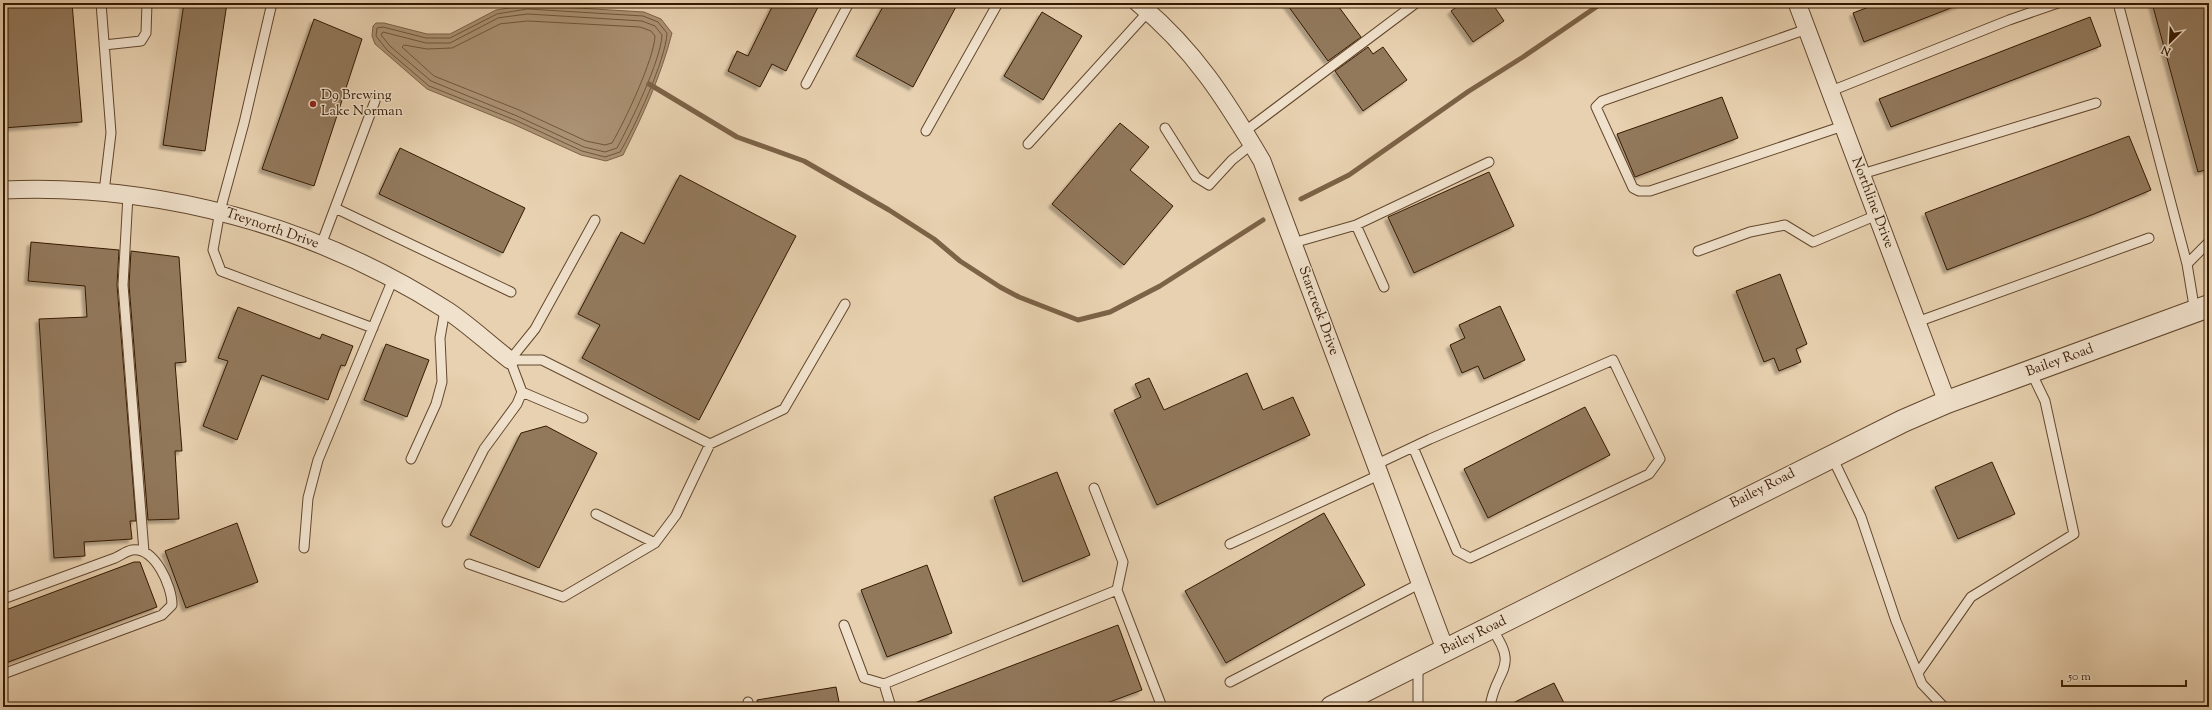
<svg xmlns="http://www.w3.org/2000/svg" width="2212" height="710" viewBox="0 0 2212 710" font-family="'Sorts Mill Goudy',serif">
<defs>
<filter id="shadow"><feDropShadow dx="-3.5" dy="3.5" stdDeviation="1" flood-color="#0004"/></filter>
</defs>
<rect width="100%" height="100%" fill="#e8d1b0"/>
<filter id="stains"><feTurbulence type="fractalNoise" baseFrequency=".005" numOctaves="4"/><feColorMatrix values="0 0 0 0 .2 0 0 0 0 .09 0 0 0 0 .02 0 0 0 .5 -.17"/></filter>
<radialGradient id="worn" r=".72"><stop offset=".6" stop-color="#630" stop-opacity="0"/><stop offset="1" stop-color="#630" stop-opacity=".3"/></radialGradient>
<path fill="#ab9274" stroke="#7c6246" d="M528,5L644,12L661,19L672,33C661,76 643,115 623,155L606,161L581,155L513,124L427,89L375,44L372,36L373,26L376,23H384L427,34H450L496,10Z"/>
<g fill="none" stroke-linecap="round" stroke-linejoin="round">
<path stroke="#70563a" stroke-width="1" d="M528,9L643,16L658,22L667,33C666,59 634,129 620,152L605,157L582,151L515,120L429,86L387,50L376,36L377,28L383,27L426,38H450L497,14Z
M528,14L642,21L655,26L662,35C661,60 630,124 617,148L605,152L584,147L517,116L431,81L390,46L381,35L383,32L426,43H450L498,18Z
M528,21L640,27L651,31L655,36C654,59 625,121 612,143L605,145L586,141L519,110L434,76L402,47L404,45L427,49L452,48L500,24Z"/>
<path stroke="#7c6246" stroke-width="5" d="M649,84L737,137L804,161L889,210L934,239L960,261L1000,287L1019,297L1078,320L1110,312L1160,286L1263,220
M1301,199L1349,175L1469,91L1523,57L1602,3"/>
</g>
<path fill="#92795c" stroke="#351900" filter="url(#shadow)" d="M3,3H72L82,122L3,128Z
M184,3H227L205,151L163,145Z
M774,3H820L786,71L772,64L760,87L728,71L737,51L748,56Z
M885,3H958L913,87L856,56Z
M1286,3H1336L1361,37L1328,61Z
M1462,3H1492L1504,21L1473,42L1451,11Z
M1879,3H1961V4L1864,42L1853,13Z
M2152,3H2209V169L2198,172Z
M1042,12L1082,36L1043,100L1004,76Z
M2090,17L2101,46L1891,127L1879,99Z
M314,19L362,39L314,186L262,169Z
M1368,47L1373,54L1383,47L1407,80L1363,111L1335,71Z
M1722,97L1738,138L1635,177L1617,134Z
M1120,123L1149,147L1130,170L1173,206L1124,265L1052,204Z
M2129,136L2151,190L2094,214L1947,270L1925,213Z
M400,148L525,208L503,253L379,194Z
M1489,172L1514,226L1414,273L1388,217Z
M680,175L796,236L699,420L582,358L600,325L578,314L621,232L644,244Z
M31,242L119,250L117,285L136,521H130L132,539L84,542L85,556L54,558L39,319L87,317L85,286L28,281Z
M131,251L179,257L186,362L175,363L182,451H175L179,519L148,520L129,285Z
M1780,274L1807,344L1796,349L1801,362L1779,371L1774,358L1764,362L1736,291Z
M1500,306L1525,360L1484,379L1478,366L1462,373L1450,345L1465,338L1459,325Z
M238,307L320,339L322,334L353,346L345,366L341,365L328,400L262,375L237,440L203,426L228,361L218,358Z
M386,344L429,360L407,417L364,400Z
M1247,373L1263,410L1293,397L1310,435L1157,505L1114,410L1141,397L1135,384L1149,378L1164,410Z
M1585,407L1610,455L1488,518L1464,469Z
M546,426L597,453L539,568L470,535L521,433Z
M1992,462L2015,514L1958,539L1935,487Z
M1057,472L1090,555L1023,582L994,497Z
M1324,513L1365,585L1226,663L1185,591Z
M237,523L258,582L186,608L165,551Z
M134,562H140L157,607L3,664V611Z
M927,565L952,633L887,657L861,590Z
M1118,625L1142,690L1096,707H904Z
M1554,683L1566,707H1505L1531,694Z
M836,687L840,707H758L757,700Z"/>
<g fill="none" stroke-linecap="round" stroke-linejoin="round">
<g stroke="#62472c" stroke-width="11">
<path id="service" d="M101,3L111,133L104,192
M272,3L244,123L220,211L213,250L221,271L373,328
M2118,3L2187,264L2195,312
M1807,29L1602,101L1596,107L1633,188L1639,191H1650L1843,126
M104,45L141,41L146,33L147,3
M806,84L849,3
M1831,91L2009,20L2058,3
M1165,128L1196,177L1209,185L1232,160L1252,144
M926,131L998,3
M1244,132L1416,3
M1028,144L1156,3
M1862,174L2096,103
M128,195L123,285L144,552
M335,208L511,292
M1356,225L1384,287
M1293,243L1356,225L1489,162
M321,245L375,101
M1698,251L1750,232L1785,225L1813,242L1877,215
M2187,264L2209,242
M1917,322L2149,238
M510,360H542L710,444L784,409L845,304
M510,360L535,329L595,220
M522,392L583,418
M1832,457L1861,517L1896,621L1922,684L1944,707
M411,459L436,404L442,382L440,338L445,310
M1375,465L1430,439L1613,360L1660,459L1649,474L1470,558L1457,551L1413,447
M1094,488L1123,562L1117,590
M596,514L655,543
M447,522L484,449L517,404L522,392L510,360
M1230,544L1379,475
M304,548L308,498L318,460L393,279
M469,564L563,597L655,543L676,515L710,444
M3,599L115,558C120,556 126,551 132,550C155,547 172,586 172,605L162,615L3,674
M844,625L864,678L884,684
M1418,666V707
M1918,673L1971,597L2074,534L2045,401L2031,372
M1230,682L1419,584
M748,702L749,707
M891,707L884,684L1117,590L1162,707
M1490,707C1495,669 1521,669 1491,628"/>
</g>
<g stroke="#62472c" stroke-width="19">
<path id="minor" d="M1138,3C1194,49 1226,100 1262,161L1445,649
M1797,3L1947,402
M3,190C160,183 316,226 448,311C469,325 489,344 510,360"/>
</g>
<g stroke="#62472c" stroke-width="24">
<path id="tertiary" d="M1332,707L1903,421L1947,402L2209,306"/>
</g>
<use href="#service" stroke="#f0e1cc" stroke-width="9"/>
<use href="#minor" stroke="#f0e1cc" stroke-width="17"/>
<use href="#tertiary" stroke="#f0e1cc" stroke-width="22"/>
</g>
<circle fill="#8f2418" stroke="#f0e1cc" stroke-width="1.5" cx="313" cy="104" r="4"/>
<g text-anchor="middle" dominant-baseline="central" stroke-width="3" stroke-linejoin="round" paint-order="stroke">
<g font-size="14" fill="#351900" stroke="#f0e1cc" text-anchor="start">
<text x="321" y="96">D9 Brewing<tspan x="321" dy="16">Lake Norman</tspan></text>
</g>
<g font-size="14" fill="#351900" stroke="#f0e1cc">
<text transform="translate(1872 203) rotate(69)">Northline Drive</text>
<text transform="translate(272 229) rotate(19)">Treynorth Drive</text>
<text transform="translate(1318 311) rotate(70)">Starcreek Drive</text>
<text transform="translate(2060 361) rotate(-20)">Bailey Road</text>
<text transform="translate(1763 489) rotate(-27)">Bailey Road</text>
<text transform="translate(1474 636) rotate(-26)">Bailey Road</text>
</g>
</g>
<rect width="2212" height="710" fill="none" stroke="#e8d1b0" stroke-width="16"/>
<rect x="4" y="4" width="2204" height="702" fill="none" stroke="#351900" stroke-width="2"/>
<rect x="8" y="8" width="2196" height="694" fill="none" stroke="#351900"/>
<g transform="translate(2170 42) rotate(204)" stroke="#f0e1cc" stroke-width="3" paint-order="stroke">
<path d="M0-3L7 15L0 10L-7 15Z" fill="#351900"/>
<text y="-6" font-size="11" font-weight="bold" text-anchor="middle" fill="#351900">N</text>
</g>
<path d="M2062 680v6h124v-6" fill="none" stroke="#351900" stroke-width="2"/>
<text x="2068" y="680" font-size="12" fill="#351900" stroke="#f0e1cc" stroke-width="3" paint-order="stroke">50 m</text>
<rect width="100%" height="100%" filter="url(#stains)"/>
<rect width="100%" height="100%" fill="url(#worn)"/>
</svg>
